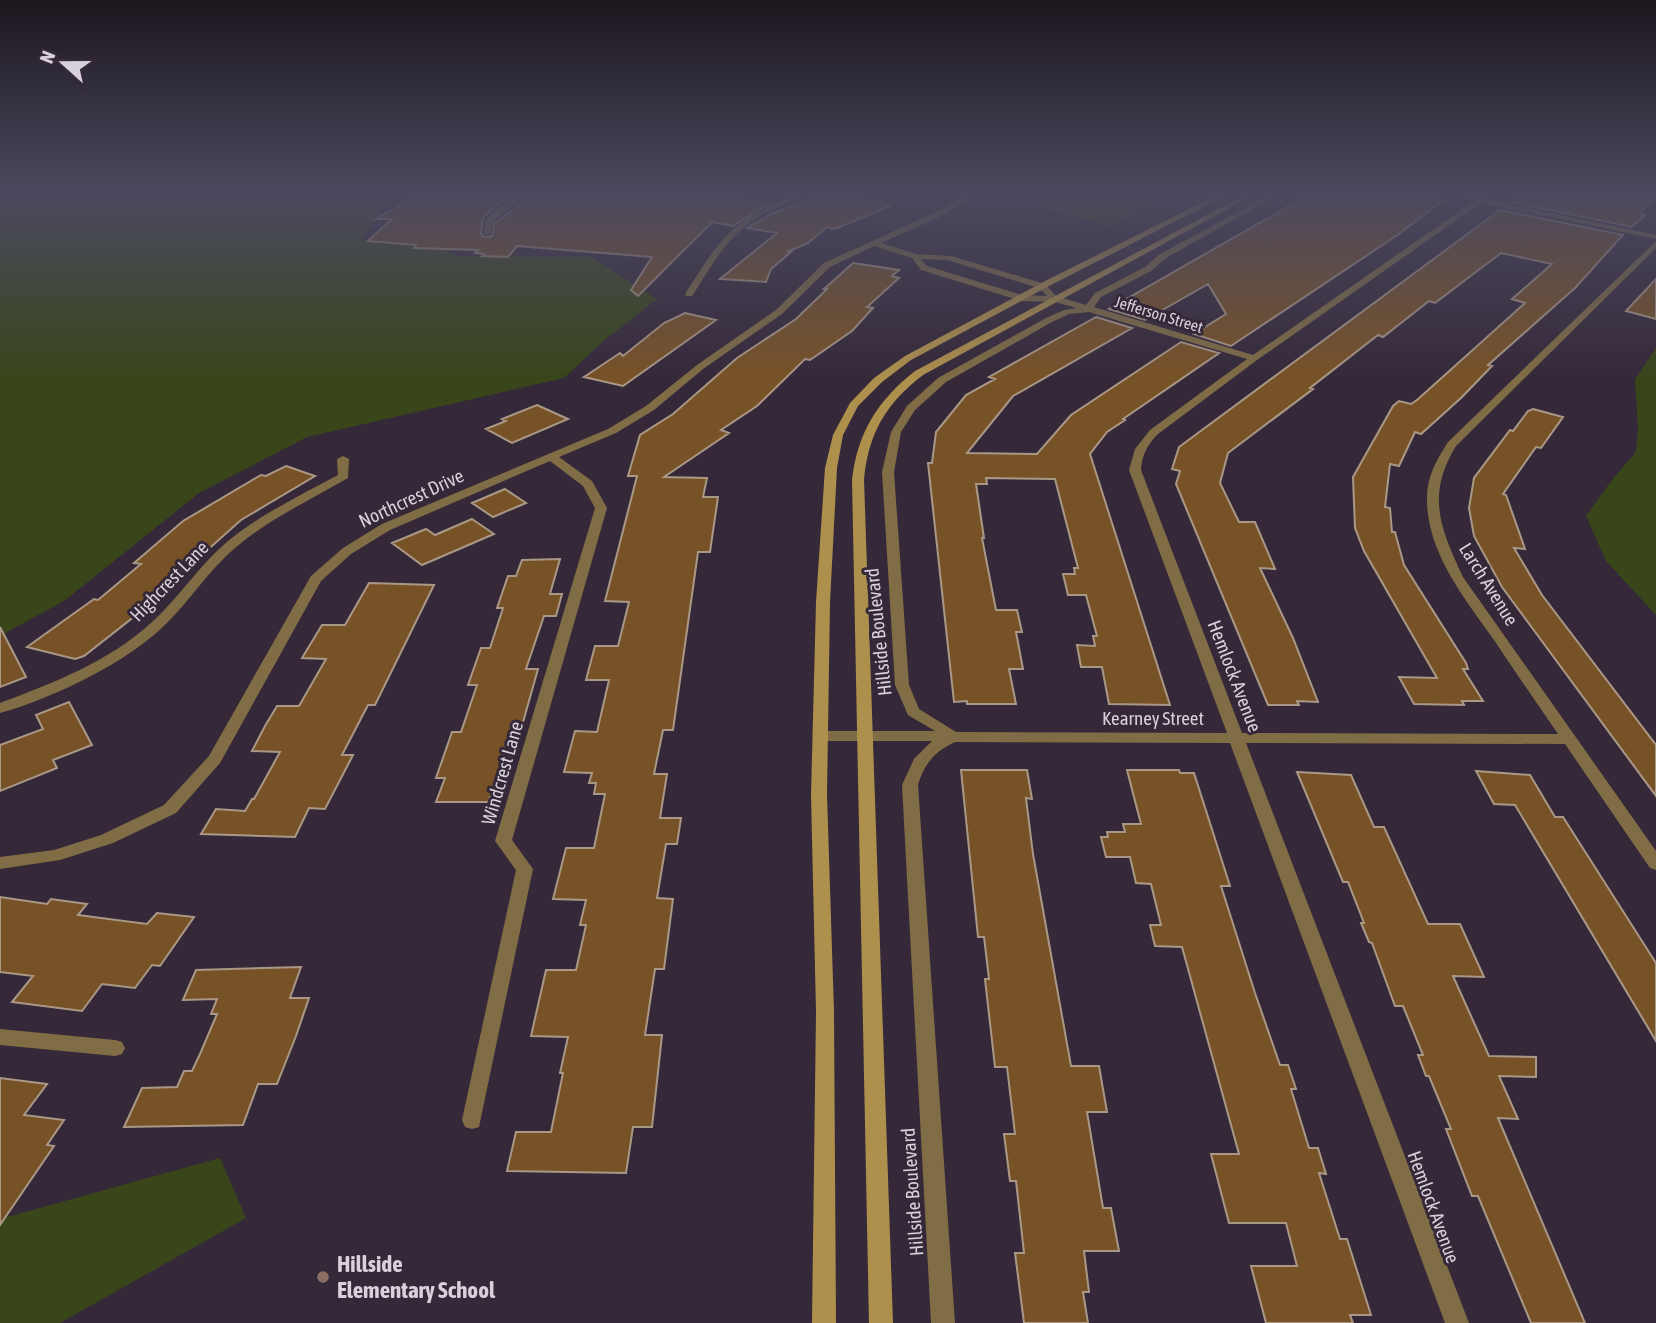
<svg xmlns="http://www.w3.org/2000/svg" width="1656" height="1323" viewBox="0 0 1656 1323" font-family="'Asap Condensed',sans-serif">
<rect width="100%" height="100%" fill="#352939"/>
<path fill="#38461a" d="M0,194H404L388,203L361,240L446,249L457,256L592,257L657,299L601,343L564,378L307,437L199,493L64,601L0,636Z
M1072,194H1100L1148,206L1109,226L1042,208Z
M1656,348V615L1606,561L1586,516L1612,480L1636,452L1638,428L1635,379Z
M220,1158L246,1218L60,1323H0V1219Z"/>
<path fill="#785227" stroke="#aa9887" stroke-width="2" d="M468,194H516L496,206L483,218L481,234L484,237L492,236L494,224L534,194H716L768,204L733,226L712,222L638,296L631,290L652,257L517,246L508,257L482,256L484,254L475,253L478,250L414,248L416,245L368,241L392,219H376L413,198L458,200Z
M824,194H844L890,206L835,229L827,227L808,243L787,252H791L771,269L766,282L720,279L777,233L747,228L771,214Z
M1310,194H1412L1442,201L1399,234L1231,346L1194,334L1226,314L1208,284L1145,320L1109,309Z
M1521,194H1656V198L1639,213L1645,215L1632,227L1511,202Z
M1500,210L1623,235L1575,288L1488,365L1492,366L1461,398L1421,434L1415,432L1399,466L1390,464L1385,507L1390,508L1392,532H1395L1404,565L1466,663L1468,669H1463L1483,701H1462L1464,705L1414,704L1399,677L1437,678L1364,551L1355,528L1353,477L1393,406L1399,401L1411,404L1417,400L1525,303L1512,299L1552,264L1501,253L1435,303L1429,301L1383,337L1378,335L1310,388L1313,389L1228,453L1220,483L1239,522H1255L1275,569L1260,568L1293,638L1318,702L1297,701L1299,705H1268L1176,484L1180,471L1172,469L1179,447Z
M853,263L899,270L892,276L899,278L867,307L873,308L852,331L810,360L805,359L757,406L721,430L729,433L664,477L707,478L703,497H718L710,552H698L673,730H663L654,774H667L660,818H681L677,844H666L657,898L673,899L664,969H655L645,1035H662L652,1127H633L626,1173L507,1171L516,1132H551L563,1073H560L568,1037L531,1036L546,970H576L586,925H580L586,900L553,899L566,848H594L605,794H594L596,783H589L592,773L564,772L575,731L597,732L609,680H586L595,646H618L629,602L605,601L637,476H628L640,435L673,414L737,358L796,319L827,289H824Z
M1656,279V319L1626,311Z
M685,313L716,320L623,386L584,377L620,353L623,356L664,323Z
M1096,317L1132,328L1013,396L967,453L1037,454L1071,415L1181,342L1219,353L1123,419L1125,420L1107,432L1090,454L1170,705L1109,704L1102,667H1081L1077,645L1095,646L1093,636H1097L1086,595H1068L1063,574H1075L1074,568H1078L1055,479L986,478L987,484H976L984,538H982L996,610H1017L1022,632H1016L1023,669H1009L1016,704H967V701L954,702L928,463H932L936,432L966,395L995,379L989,377Z
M537,405L568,419L512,443L486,429L506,421L502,419Z
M1533,409L1563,417L1541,448L1536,447L1503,494L1506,495L1525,549L1514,548L1542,595L1656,745V796L1502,587L1474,536L1469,508L1474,478L1510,430L1513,431L1528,411Z
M286,466L315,476L241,520L156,596L159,597L84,656L75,659L27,647L94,599L98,600L141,564L134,563L183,521L261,475L266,476Z
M505,489L526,503L493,517L472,503Z
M472,519L494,534L422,565L392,543L426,529L435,535Z
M560,559L550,594H562L556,616H544L526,669H538L502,797H490L488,802H436L445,778H436L452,732H461L477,685H468L481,648H490L503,608H497L508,576H516L522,560Z
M369,583L434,585L375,705H368L342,755H353L325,809L309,808L295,837L201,834L216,809L245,811L252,799H254L280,752L252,751L265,726L277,706H299L326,659L302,658L322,625H345Z
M0,627L26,677L0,687Z
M69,702L92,745L53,760L57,768L0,791V745L43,729L36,715Z
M961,770H1027L1032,799L1026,798L1033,854L1071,1066H1099L1107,1112H1087L1103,1208H1111L1119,1251H1084L1089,1292H1083L1088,1323H1024L1015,1253H1024L1016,1181H1010L1004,1134H1015L1007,1067H995L985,979H989L984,937H978Z
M1127,770H1179L1180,773H1194L1230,886H1221L1255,993L1280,1065H1288L1296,1089H1291L1309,1148H1318L1326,1174L1319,1173L1340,1239H1347L1371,1315H1350L1353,1323H1266L1251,1266H1297L1286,1223H1229L1211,1154H1239L1182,947L1155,946L1150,925H1161L1151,884L1136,883L1130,857H1106L1101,837H1108L1107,832H1125L1123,824H1141Z
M1476,771L1530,775L1555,817H1563L1656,963V1041L1515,805L1494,804Z
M1297,772L1351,775L1374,827H1384L1428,924H1460L1484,977L1453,976L1489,1056L1536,1057V1077L1499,1076L1518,1119L1498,1118L1585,1323H1531L1478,1196H1472L1446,1129H1451L1429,1076H1426L1418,1055H1423L1403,1006H1395L1372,943L1369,942L1361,923H1364L1348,882H1343Z
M0,897L47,904L51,899L87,904L78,915L147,924L157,913L194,917L160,966L152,965L135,988L102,984L82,1011L12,1002L33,976L0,972Z
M301,967L290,998H309L296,1036L277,1084H258L243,1125L124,1127L142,1088L177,1087L184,1071H192L200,1054L217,1014H211L217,999L183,1000L196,970Z
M0,1078L47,1084L24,1115L64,1120L47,1145L54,1146L0,1225Z"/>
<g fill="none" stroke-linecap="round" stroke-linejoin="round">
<path fill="#806d45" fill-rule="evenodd" d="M522,194H531L504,212L492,223L490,234H484L485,220L498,208Z
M798,194H809C795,202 779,207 764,214C728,233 713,264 692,296H686L685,294C723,235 730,221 798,194Z
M966,194H975L948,213L881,243L916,254L951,256L1045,284L1056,296L1086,305L1095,293L1145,267L1160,254L1271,194H1280L1166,258L1151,271L1101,297L1094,307L1253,355L1474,201L1446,194L1479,198L1483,194H1492L1486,199L1656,235V239L1481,203L1257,360L1158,434C1147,445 1142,455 1141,470L1242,733L1558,734C1537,703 1515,672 1494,640C1465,599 1428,554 1427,501C1426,478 1436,461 1448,442L1656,241V248L1456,446C1426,495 1440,528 1463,577L1656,851V870L1650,868L1565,744L1246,743L1469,1323H1445L1230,743L955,742C935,751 924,764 918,785L955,1323H931L902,785L914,759L932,741H821L813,736L821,731H935L908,715L895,685L882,472L891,432L907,406L938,378L1046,318L1064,310L1077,308L1055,302L1021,301L921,270L912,258L874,246L830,267L782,314L703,369L654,410L616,433L559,457L592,481L607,508L512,840L533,869L479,1127L472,1129L465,1127L462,1120L516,870L495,841L595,508L583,486L550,461L390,530L351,554L321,581L220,763L176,813L113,843L60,860L0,869V857L54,850L101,835L164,805L209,756L311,576L343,548L382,524L608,429L646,406L697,365L776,310L824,263L942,209ZM921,259L947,260L1039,288L1047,296L1022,295L927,266ZM1089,312L1247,359L1150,430L1135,449L1129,470L1227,733L956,732L919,709L909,685L894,472L901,432L915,410L946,382L1052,322L1069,314Z
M343,456L349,459L348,478C310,500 269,519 235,548C209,570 191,599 167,623C128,662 54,698 0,713V703C53,683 108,662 151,623C179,598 199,565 228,541C261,514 301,495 338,475L337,459Z
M0,1029L115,1040L122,1042L125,1048L122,1054L115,1056L0,1045Z"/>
<path fill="#ae904d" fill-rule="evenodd" d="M1219,194H1229L1051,285L911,360L882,382L858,406L843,435L837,468L830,602L827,795L834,1012L836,1323H812L816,1012L811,795L816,602L825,468L833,435L850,403L874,378L905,356L1045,281Z
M1246,194H1255L923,375C886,403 868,434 864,480L893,1323H869L852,480C857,433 878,400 915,371Z"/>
</g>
<linearGradient id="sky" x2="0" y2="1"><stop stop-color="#1d171f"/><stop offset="0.51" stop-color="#4b495f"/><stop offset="1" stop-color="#4b495f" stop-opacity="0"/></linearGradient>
<rect width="1656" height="380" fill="url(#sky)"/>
<circle fill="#8d6e63" stroke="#352939" stroke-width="2.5" cx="323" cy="1277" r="7"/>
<g text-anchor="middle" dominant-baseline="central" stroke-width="6" stroke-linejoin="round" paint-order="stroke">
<g font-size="16" fill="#d8d0da" stroke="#352939">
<text transform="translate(1159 314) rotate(17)">Jefferson Street</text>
</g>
<g font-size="19" fill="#d8d0da" stroke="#352939">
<text transform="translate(411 498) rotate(-25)">Northcrest Drive</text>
<text transform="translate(169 581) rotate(-46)">Highcrest Lane</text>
<text transform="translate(1489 584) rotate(58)">Larch Avenue</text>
<text transform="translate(878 632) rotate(-96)">Hillside Boulevard</text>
<text transform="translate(1235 676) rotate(69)">Hemlock Avenue</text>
<text x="1153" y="718">Kearney Street</text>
<text transform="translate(502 773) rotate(-74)">Windcrest Lane</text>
<text transform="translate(912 1192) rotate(-94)">Hillside Boulevard</text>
<text transform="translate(1434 1207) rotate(70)">Hemlock Avenue</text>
</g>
<g font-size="23" font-weight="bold" fill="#d8d0da" stroke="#352939" text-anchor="start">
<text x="337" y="1264">Hillside<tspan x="337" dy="26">Elementary School</tspan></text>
</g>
</g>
<g transform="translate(63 63) rotate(291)" stroke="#352939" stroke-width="5" paint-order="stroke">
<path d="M0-5L12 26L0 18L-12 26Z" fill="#d8d0da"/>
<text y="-10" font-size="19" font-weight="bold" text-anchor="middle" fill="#d8d0da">N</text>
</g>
</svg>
